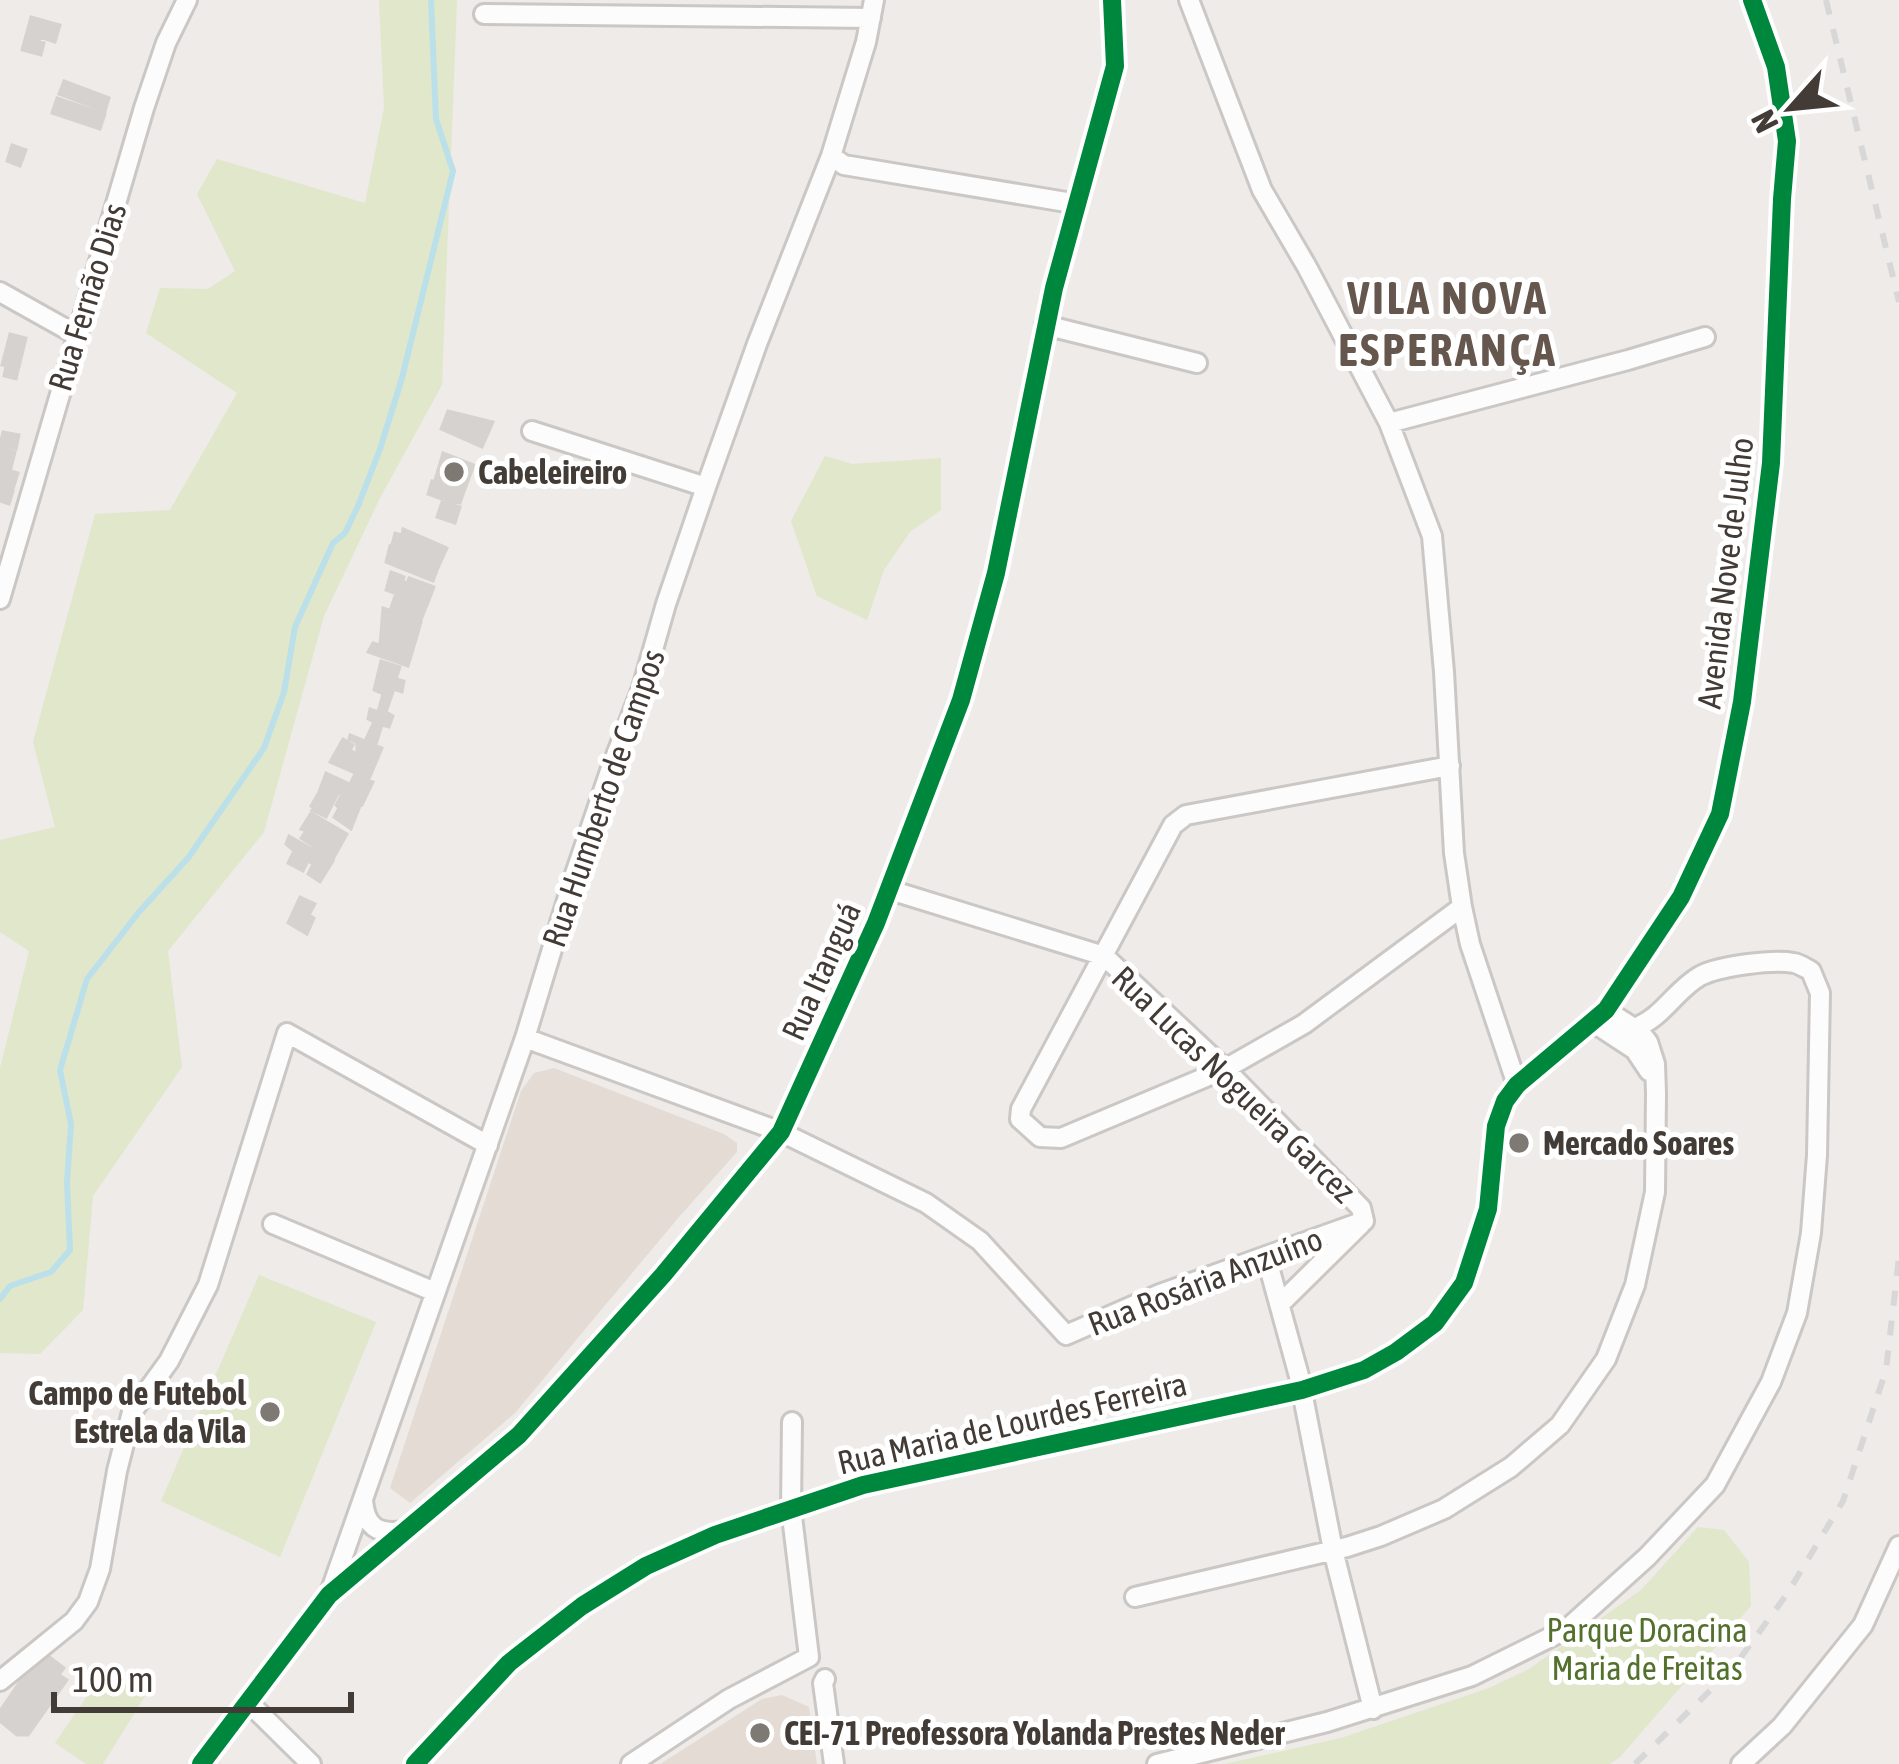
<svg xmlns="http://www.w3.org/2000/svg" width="1899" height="1764" viewBox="0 0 1899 1764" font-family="'Asap Condensed',sans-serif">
<rect width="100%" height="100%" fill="#eeebe8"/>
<path fill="#e4dcd4" d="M554,1068L724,1134L737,1143V1152L679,1217L515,1413L410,1503L390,1488L521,1091L534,1073Z
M782,1695L809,1707L817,1764H660L762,1699Z"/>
<path fill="#e1e7ca" d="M379,0H457L442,385L380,498L324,616L264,832L168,951L182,1067L93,1196L83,1310L40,1354L0,1353V1068L29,951L0,932V840L55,827L33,742L95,514L170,510L237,393L146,333L160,288L208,289L235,271L197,194L217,159L365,203L384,108Z
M825,456L852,464L941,458V510L910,532L884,570L867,620L817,596L791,521Z
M259,1275L376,1322L280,1557L161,1501Z
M1698,1527L1724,1530L1749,1562L1751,1606L1620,1757L1610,1764H1225L1341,1738L1489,1688L1529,1669L1641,1590Z
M105,1670L145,1696L103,1764H86L55,1743Z"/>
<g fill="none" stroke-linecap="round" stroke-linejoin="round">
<path stroke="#bbe0e9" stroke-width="6" d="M0,1299L10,1286L51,1272L70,1250L67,1182L71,1124L60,1070L87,979L139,912L188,858L264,748L284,692L295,627L333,543L345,533L358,506L380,449L402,378L453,171L436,119L431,0"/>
</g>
<path fill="#d6d2cf" stroke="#d6d2ce" stroke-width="3" d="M31,17L60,25L55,42L40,37L39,42L44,43L41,55L22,50Z
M64,81L109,98L105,111L59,94Z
M57,98L105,114L100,129L52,113Z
M12,145L26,150L20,166L7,161Z
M10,334L26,338L16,379L4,376L6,366L2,365Z
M448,411L493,422L482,447L441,429Z
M3,432L19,435L16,449L0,445Z
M0,448L15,452L11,468L0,465Z
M443,453L474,465L462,497L453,493V486L435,480Z
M0,468L18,473L13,489L0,486Z
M432,481L451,487L450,494L462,497L460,503L446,501L443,496L442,499L428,494Z
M0,488L13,491L9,504L0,501Z
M442,502L460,507L455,523L437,517Z
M403,529L447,548L438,568L426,564L427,559L392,545L395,533L402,535Z
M390,546L425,560L424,564L437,570L433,581L386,562Z
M391,572L404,577L403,581L407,583L409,578L434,587L427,605L386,590Z
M395,596L426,607L421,620L391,608Z
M383,608L421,622L417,636L398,631L395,650L411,656L408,666L368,652L373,643L380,645Z
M398,631L417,636L411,656L395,650Z
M381,661L400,667L396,679L404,681L402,692L394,689L386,712L393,716L389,727L382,725L376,744L366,739L374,722L368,719L370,709L378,712L383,694L374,690Z
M350,735L382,748L369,779L330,762L343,739L353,745L350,750L357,754V743L349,739Z
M326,773L350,784L355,774L373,782L362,805L326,787L322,794L319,792Z
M326,789L337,795L326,817L312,810L314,808L311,806L318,794L322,796Z
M341,796L360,806L351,829L334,817L339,808L336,805Z
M311,813L347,834L333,859L301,838L306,831L301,829Z
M289,836L333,861L320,882L308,874L313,864L308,861L303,871L288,863L294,851L286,844Z
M300,897L315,904L309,915L314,918L307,934L288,923Z
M47,1655L64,1668L59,1675L67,1680L28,1735H17L0,1721V1711L36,1658L40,1663Z"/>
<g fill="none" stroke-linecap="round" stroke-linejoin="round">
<g stroke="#cbc7c4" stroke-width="24">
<path id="minor" d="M1189,0L1262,190L1307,267L1389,423L1432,536L1444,672L1454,853L1462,907L1470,944L1517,1085
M484,14L871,18
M831,156L844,165L1078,204
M0,292L75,334
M1045,325L1197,363
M1389,423L1628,360L1705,337
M532,431L706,487
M0,599L144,108L166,43L187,0
M1450,766L1186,815L1173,825L1021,1109L1020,1119L1040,1137L1061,1138L1225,1069L1304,1024L1462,907
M890,890L1104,956L1225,1069L1361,1208L1364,1221
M1594,1023L1635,1050L1649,1071
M525,1038L781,1132L926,1203L980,1241L1066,1335L1160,1294L1364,1221
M273,1224L435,1292
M1266,1256L1299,1376L1333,1550L1373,1709
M1280,1304L1361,1224
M363,1500C365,1526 377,1535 403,1531
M331,1590L525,1038L574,877L610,771L642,688L666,604L706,487L757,344L831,156L866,42L874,0
M1135,1597L1347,1547L1381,1536L1444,1509L1511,1467L1560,1425L1606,1359L1635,1285L1655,1192L1656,1093L1655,1064L1648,1042L1640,1032L1606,1010
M825,1679L823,1683L834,1764
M0,1681L74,1621L88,1602L100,1569L117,1471L132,1412L169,1361L208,1285L287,1033L488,1145
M249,1703L311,1764
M201,1764L329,1595L519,1435L663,1275L781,1132L876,923L961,700L996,573L1054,288L1115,66L1112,0
M415,1764L509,1663L582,1606L646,1566L715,1535L863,1485L1302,1390L1364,1370L1396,1352L1435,1323L1464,1283L1488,1209L1496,1126L1505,1101L1517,1085L1606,1010L1681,897L1720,814L1742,702L1771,463L1782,199L1787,141L1776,67L1752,0
M631,1764L729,1699L809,1657L791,1508L792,1422
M1157,1764L1327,1722L1472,1676L1567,1629L1647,1557L1715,1485L1771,1382L1797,1313L1811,1233L1817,1155L1820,993L1811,971C1805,968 1800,964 1794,963C1773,959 1719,966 1700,976C1675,990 1663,1018 1634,1028
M1741,1764L1782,1726L1863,1625L1899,1546"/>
</g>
<use href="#minor" stroke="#fcfcfc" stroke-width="18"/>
<path stroke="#d8d7d7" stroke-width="6" stroke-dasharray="15 15" stroke-linecap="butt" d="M1826,0L1899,302
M1635,1764L1733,1668L1787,1594L1843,1501L1886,1370L1899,1257"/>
<g stroke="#fff" stroke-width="26">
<path id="cycleway" d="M201,1764L329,1595L519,1435L663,1275L781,1132L876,923L961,700L996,573L1054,288L1115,66L1112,0
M415,1764L509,1663L582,1606L646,1566L715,1535L863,1485L1302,1390L1364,1370L1396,1352L1435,1323L1464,1283L1488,1209L1496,1126L1505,1101L1517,1085L1606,1010L1681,897L1720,814L1742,702L1771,463L1782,199L1787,141L1776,67L1752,0"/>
</g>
<use href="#cycleway" stroke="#00873e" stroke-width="18"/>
</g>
<g fill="#7f7974" stroke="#fff" stroke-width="4.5">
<circle cx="454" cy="472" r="12"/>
<circle cx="1519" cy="1143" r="12"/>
<circle cx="270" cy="1412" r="12"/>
<circle cx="760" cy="1733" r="12"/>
</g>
<g text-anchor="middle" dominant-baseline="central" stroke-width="10" stroke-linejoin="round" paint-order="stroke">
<g font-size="33" fill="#433b35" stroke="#fff">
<text transform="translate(87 297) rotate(-73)">Rua Fernão Dias</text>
<text transform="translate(1725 573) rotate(-83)">Avenida Nove de Julho</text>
<text transform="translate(603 798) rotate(-71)">Rua Humberto de Campos</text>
<text transform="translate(821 971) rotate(-66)">Rua Itanguá</text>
<text transform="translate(1234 1084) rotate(44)">Rua Lucas Nogueira Garcez</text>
<text transform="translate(1205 1281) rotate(-21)">Rua Rosária Anzuíno</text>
<text transform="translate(1012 1423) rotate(-13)">Rua Maria de Lourdes Ferreira</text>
</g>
<g font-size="33" font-weight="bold" fill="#433b35" stroke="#fff" text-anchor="start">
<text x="478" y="472">Cabeleireiro</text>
<text x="1543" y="1143">Mercado Soares</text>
<text x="246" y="1393" text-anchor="end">Campo de Futebol<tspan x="246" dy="38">Estrela da Vila</tspan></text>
<text x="784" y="1733">CEI-71 Preofessora Yolanda Prestes Neder</text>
</g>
<g font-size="33" fill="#54702d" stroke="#fff">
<text x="1647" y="1630">Parque Doracina<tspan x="1647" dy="38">Maria de Freitas</tspan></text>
</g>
<g font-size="45" font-weight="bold" letter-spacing="3" fill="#65574d" stroke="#fff">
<text x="1448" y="298">VILA NOVA<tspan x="1448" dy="52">ESPERANÇA</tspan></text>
</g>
</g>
<g transform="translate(1791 108) rotate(243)" stroke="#ffffff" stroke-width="9" paint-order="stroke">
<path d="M0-9L21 45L0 30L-21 45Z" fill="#433b35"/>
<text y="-18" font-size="33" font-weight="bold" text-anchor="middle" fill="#433b35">N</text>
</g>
<path d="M54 1692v18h297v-18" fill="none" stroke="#433b35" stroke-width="6"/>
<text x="72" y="1692" font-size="36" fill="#433b35" stroke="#ffffff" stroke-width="9" paint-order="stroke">100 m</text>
</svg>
